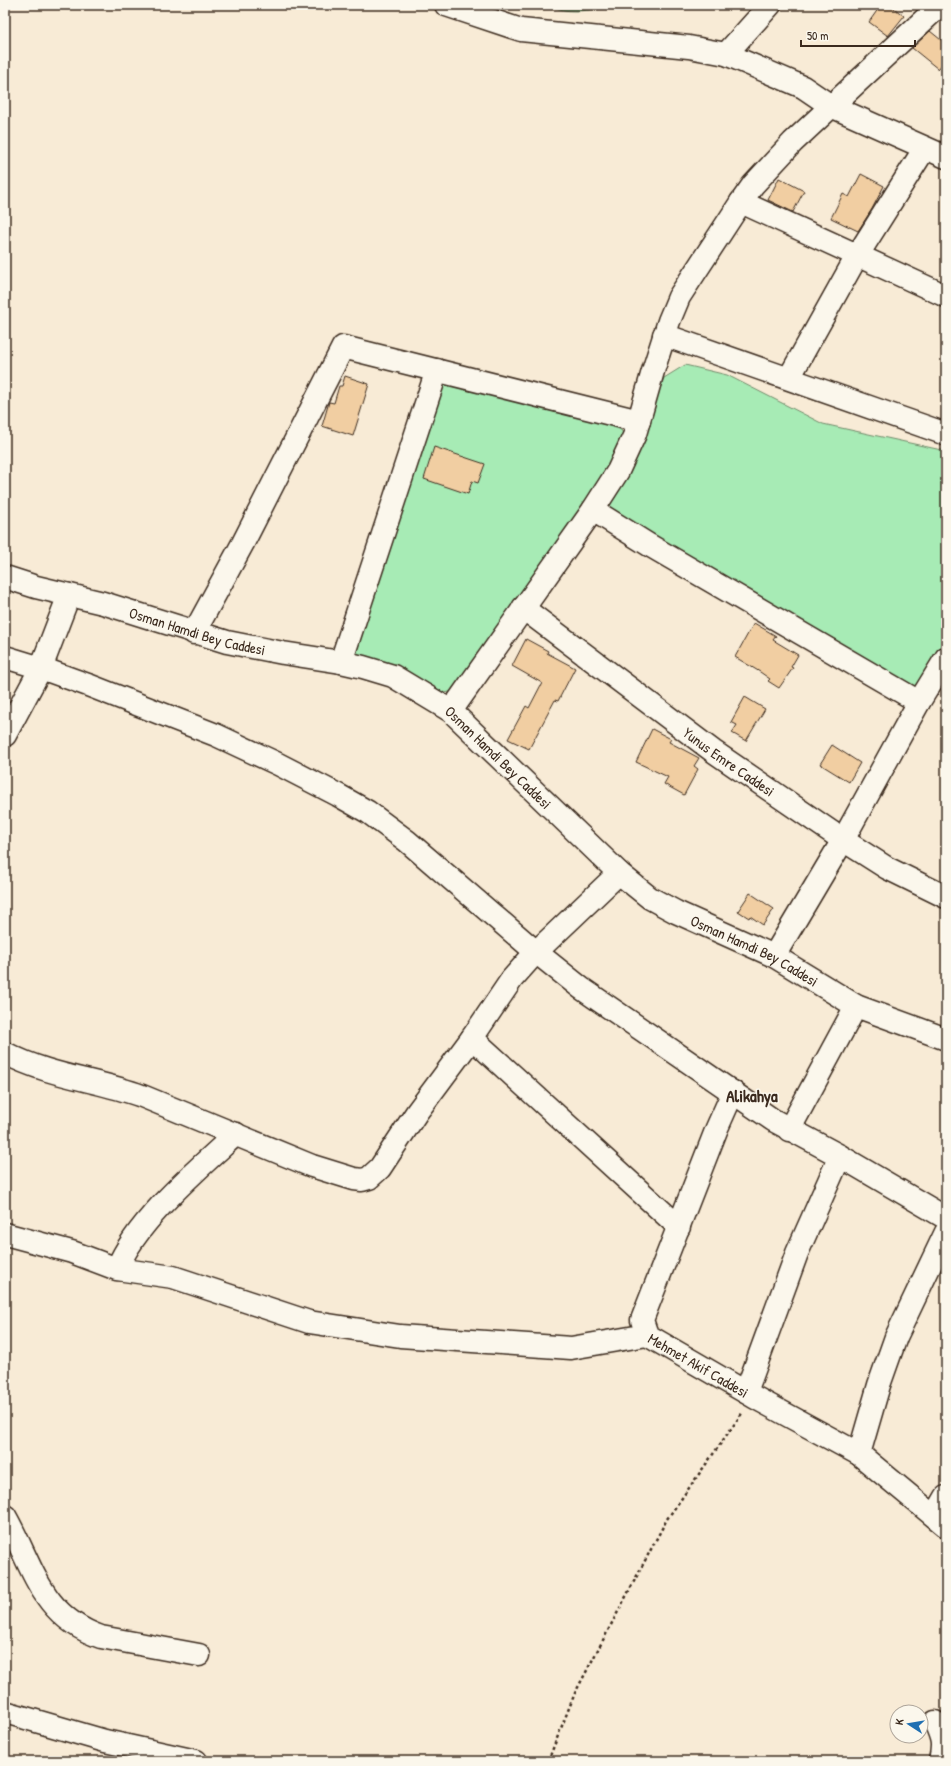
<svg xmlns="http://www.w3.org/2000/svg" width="951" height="1766" viewBox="0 0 951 1766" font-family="'Patrick Hand',sans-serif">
<rect width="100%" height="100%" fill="#f8ebd6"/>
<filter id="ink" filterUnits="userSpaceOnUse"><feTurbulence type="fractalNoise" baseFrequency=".025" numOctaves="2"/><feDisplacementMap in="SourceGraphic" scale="8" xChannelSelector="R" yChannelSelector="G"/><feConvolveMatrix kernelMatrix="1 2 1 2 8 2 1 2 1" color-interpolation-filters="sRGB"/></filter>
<g filter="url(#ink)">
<path fill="#a7ebb5" stroke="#718a6a" d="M550,5H615C597,9 567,16 550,5Z
M685,365L727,375L823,424L946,451V637L915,687L637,527L603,504L627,476L636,459L648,419L664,378Z
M442,380L606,422L621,430L624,435L597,488L455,691L444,693L398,667L354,653Z"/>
<path fill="#f1cea2" stroke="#3b2a1e" d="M881,5H890L904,16L888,36L869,22Z
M930,31L946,44V60L938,69L912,48Z
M861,174L884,186L872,209L858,231L831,218L843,194L849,197Z
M779,178L804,191L793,212L768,200Z
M345,376L369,384L353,436L322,426L329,402L334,403L339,386H342Z
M434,447L485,464L478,483L472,481L468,494L424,479Z
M754,623L776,636L773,640L798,655L791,667L793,668L779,688L768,681L770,679L760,672L735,657Z
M526,639L548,651L547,653L575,668L558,701L555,700L529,749L508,739L526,706L529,708L542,683L512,666Z
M745,697L765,709L746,741L732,733L737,725L731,722Z
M652,729L671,739L669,742L699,758L694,766L698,769L684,795L664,784L668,777L636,762Z
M832,745L860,763L849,782L820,764Z
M750,893L774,909L763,925L750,916L749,918L738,911Z"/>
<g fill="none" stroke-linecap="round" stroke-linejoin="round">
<g stroke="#3b2a1e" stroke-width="25">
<g id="minor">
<path d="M446,5L521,30L689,47L726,54L803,87L831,106L946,157"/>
<path d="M726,54L770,5"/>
<path d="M741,202L946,296"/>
<path d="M664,335L946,434"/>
<path d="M789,378L857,256L925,148"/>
<path d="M593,510L649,545L919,702"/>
<path id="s1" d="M5,577L36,587L103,603L227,642L283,653L341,662L363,667L393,676L451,711L619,873L650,898L676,912L774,956L856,1006L946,1039"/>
<path id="s2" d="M523,608L713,751L843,840L887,868L946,897"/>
<path d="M194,633L243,543L343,347L639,421"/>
<path d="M5,657L41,668L88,685L216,735L278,764L338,795L368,812L407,841L536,952L581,988L773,1120L840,1156L946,1218"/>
<path d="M341,662L437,370"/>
<path d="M451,711L593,510L618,471L635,434L653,371L669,321L679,297L741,202L753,185L793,142L940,5"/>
<path d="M5,735L41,668L69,595"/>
<path d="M774,956L843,840L919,702L946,658"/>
<path d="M472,1038L679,1227"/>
<path d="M5,1053C51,1077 95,1079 142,1096L312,1166L354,1179L362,1180L369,1178L380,1168L417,1112L472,1038L512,979L536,952L619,873"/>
<path id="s3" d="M733,1092L717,1128L642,1320L647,1335L754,1397L859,1454L946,1526"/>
<path d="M789,1130L856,1006"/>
<path d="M5,1234L72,1252L117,1269L173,1277L309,1322L400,1336L571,1348L647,1335"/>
<path d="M117,1269C136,1221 198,1169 236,1134"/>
<path d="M746,1392L797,1253L840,1156"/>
<path d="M859,1454L879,1385L896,1337L946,1232"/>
<path d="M5,1516C33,1565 40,1616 101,1637L199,1655"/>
<path d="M935,1516L946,1497"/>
<path d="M5,1712L105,1741L196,1761"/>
<path d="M935,1722C942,1738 944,1743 940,1761"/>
</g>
</g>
<path stroke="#3b2a1e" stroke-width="2.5" stroke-dasharray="3 3" stroke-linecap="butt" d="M548,1761L575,1693L667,1519L743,1412"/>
<use href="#minor" stroke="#fbf7ec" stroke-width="22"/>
</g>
</g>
<g text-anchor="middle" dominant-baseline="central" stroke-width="3" stroke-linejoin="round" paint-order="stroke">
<g font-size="15" fill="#3b2a1e" stroke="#fbf7ec">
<text stroke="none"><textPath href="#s1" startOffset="200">Osman Hamdi Bey Caddesi</textPath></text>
<text stroke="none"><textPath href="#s1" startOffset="535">Osman Hamdi Bey Caddesi</textPath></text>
<text stroke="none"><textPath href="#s2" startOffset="257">Yunus Emre Caddesi</textPath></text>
<text stroke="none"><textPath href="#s1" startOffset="859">Osman Hamdi Bey Caddesi</textPath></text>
<text stroke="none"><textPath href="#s3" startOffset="321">Mehmet Akif Caddesi</textPath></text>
</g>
<g font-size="17" font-weight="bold" fill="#3b2a1e" stroke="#fbf7ec">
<text x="752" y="1095">Alikahya</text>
</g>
</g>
<rect width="951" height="1766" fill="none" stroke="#fbf7ec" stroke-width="20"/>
<rect x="10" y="10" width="931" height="1746" fill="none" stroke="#3b2a1e" stroke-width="1.5" filter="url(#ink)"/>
<g transform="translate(909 1724) rotate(282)"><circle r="19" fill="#fbf7ec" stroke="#aea59a"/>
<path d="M0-3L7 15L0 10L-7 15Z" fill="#1f6fb2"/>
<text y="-6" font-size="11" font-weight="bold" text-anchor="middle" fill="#3b2a1e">K</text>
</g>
<path d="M801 40v6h114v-6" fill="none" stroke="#3b2a1e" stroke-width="2"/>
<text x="807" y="40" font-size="12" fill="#3b2a1e" stroke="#fbf7ec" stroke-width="3" paint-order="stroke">50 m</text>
</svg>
